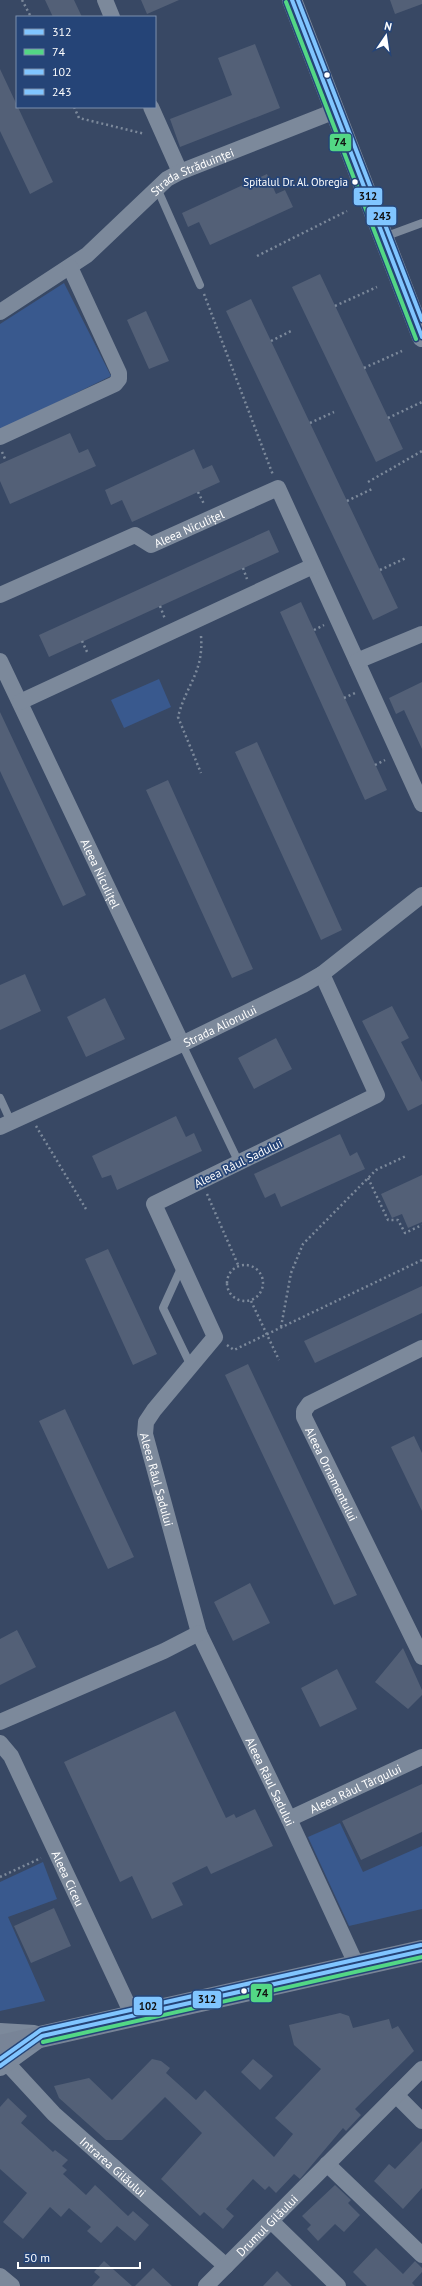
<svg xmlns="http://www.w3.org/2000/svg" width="422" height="2286" viewBox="0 0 422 2286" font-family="'PT Sans',sans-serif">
<rect width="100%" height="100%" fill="#384864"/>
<path fill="#39598e" d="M64,283L111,376L0,430V324Z
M159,679L171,707L124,728L111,700Z
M340,1823L363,1872L422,1846V1909L349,1926L308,1837Z
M43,1862L57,1899L8,1917L45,2001L0,2011V1882Z"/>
<path fill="#536077" d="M45,0H74L82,17H53Z
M141,0H179L147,14Z
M390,0H422V4L395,14Z
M255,44L280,108L180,147L170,119L232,95L218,58Z
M0,69L53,182L30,194L0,131Z
M267,174L276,194L285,190L293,207L210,245L199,222L188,227L182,213Z
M320,274L403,449L376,462L292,287Z
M251,299L398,608L373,620L226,311Z
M146,311L169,361L149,369L127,320Z
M70,433L79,453L88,449L96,466L10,504L0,481V464Z
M194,449L203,469L212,465L220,482L132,522L122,500L111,505L105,490Z
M269,530L279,552L49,657L39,635Z
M301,602L387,790L365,800L280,612Z
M422,682V749L404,710L396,714L389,698Z
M0,712L86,895L63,906L0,771Z
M257,742L342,930L321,940L235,752Z
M168,780L253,969L232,978L146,790Z
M25,974L41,1011L0,1030V985Z
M105,998L125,1039L86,1057L67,1017Z
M392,1006L409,1038L401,1042L422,1082V1104L408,1111L362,1021Z
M276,1038L292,1069L254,1089L238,1058Z
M176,1116L186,1137L194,1133L202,1151L117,1190L111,1175L102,1178L92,1156Z
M340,1134L350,1156L357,1152L365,1169L281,1207L275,1193L265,1198L254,1174Z
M422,1175V1222L408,1228L402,1214L392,1218L381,1194Z
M108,1249L157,1354L133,1365L85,1259Z
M422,1286V1313L315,1363L304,1341Z
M248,1364L357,1595L334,1605L225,1375Z
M65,1409L134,1557L108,1569L39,1421Z
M414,1436L422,1453V1511L391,1447Z
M250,1583L270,1623L233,1641L214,1602Z
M17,1630L36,1667L0,1685V1639Z
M403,1648L422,1690V1695L408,1709L375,1682Z
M337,1669L357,1709L320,1727L301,1688Z
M175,1711L226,1818L234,1814L236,1818L255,1809L273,1846L211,1874L207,1866L172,1883L183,1905L152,1919L132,1876L120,1882L64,1762Z
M422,1784V1832L361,1860L342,1821Z
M54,1908L71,1946L31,1963L14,1926Z
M340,2013L349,2016L353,2028L389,2019L392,2029L398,2026L414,2051L355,2109L361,2115L346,2131L343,2128L300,2179L294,2174L276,2193L269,2186L265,2190L253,2179L226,2209L234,2216L223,2229L204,2212L200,2216L161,2179L202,2133L165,2097L122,2140H106L59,2098L54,2086L89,2078L112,2100L152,2059L161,2061L170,2068L166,2073L196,2100L205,2090L274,2157L293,2134L275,2118L321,2069L294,2045L289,2025Z
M253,2059L273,2076L260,2090L241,2072Z
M8,2098L27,2116L21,2123L53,2152L55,2150L68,2160L62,2166L67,2170L63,2174L86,2195L95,2185L128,2216L133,2211L149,2225L135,2241L117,2226L101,2243L87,2231L91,2227L69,2208L61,2217L50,2207L23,2239L3,2222L27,2193L0,2169V2107Z
M422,2141V2188L403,2209L374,2181L389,2164L395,2169Z
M335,2185L351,2200L348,2203L360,2215L344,2232L335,2224L318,2241L307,2229L311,2225L302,2216Z
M376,2248L403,2274L415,2261L422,2268V2272L412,2283L415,2286H367L353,2272Z
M104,2261L132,2286H92L100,2277L94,2272Z
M153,2268L172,2286H135Z
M277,2271L292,2286H263Z"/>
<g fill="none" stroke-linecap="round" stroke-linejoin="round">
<path stroke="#7c899b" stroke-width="2.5" stroke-dasharray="2 3" stroke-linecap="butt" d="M22,0L31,17
M74,107L79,118L145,134
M257,256L347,211
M204,294L273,475
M335,306L377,287
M271,341L293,330
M364,368L402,351
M388,418L422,402
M310,423L334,412
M2,452L6,461
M368,482L422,451
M198,492L204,504
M347,501L372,489
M243,568L247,579
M380,570L406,558
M160,606L165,619
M314,630L324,625
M201,636C204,672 186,685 178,717L201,773
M82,641L88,654
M344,698L355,693
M375,765L385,760
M36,1126L86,1209
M368,1178L388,1220H398L405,1233L422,1225
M207,1194L239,1267
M227 1283a18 18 0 1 1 36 0a18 18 0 1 1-36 0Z
M251,1301L279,1360
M281,1327L291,1273L303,1244L376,1170L406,1156
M227,1345L234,1350L422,1260
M0,1877L41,1858"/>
<path stroke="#7c899b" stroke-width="8" d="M157,188L200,285
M384,237L422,223
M182,1044L239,1163
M0,1098L11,1122
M182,1266L163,1308L191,1366"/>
<g stroke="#7c899b" stroke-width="16">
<path d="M105,0L112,17"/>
<path d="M151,107L180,172"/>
<path id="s1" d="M0,312L87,255L167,179L180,172L335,111"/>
<path d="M0,437L115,384L119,379V373L70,267"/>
<path id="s2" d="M0,595L135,535L151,545L278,488L422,804"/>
<path id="s3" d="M0,661L182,1044"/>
<path d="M357,661L422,634"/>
<path d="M20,702L313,566"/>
<path id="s4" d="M322,974L377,1095L154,1204L215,1337L154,1410L146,1422L145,1434L199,1633L289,1819L357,1966"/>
<path id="s5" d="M0,1127L182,1044L303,985L322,974L422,895"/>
<path id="s6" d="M422,1348L309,1404L304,1411V1417L422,1657"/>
<path d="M0,1722L164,1651L199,1633"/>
<path id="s7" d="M0,1743L11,1756L133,2016"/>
<path id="s8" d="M289,1819L422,1757"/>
<path id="s9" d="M6,2062L54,2114L226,2266"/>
<path d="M396,2095L422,2121"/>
<path d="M327,2164L422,2255"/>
<path d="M271,2221L338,2286"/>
<path d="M0,2276L12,2286"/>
<path id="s10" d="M206,2286L422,2069"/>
</g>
<path stroke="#7c899b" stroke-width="20" d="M292,0L422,337
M0,2033L34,2035
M0,2066L40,2037"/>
<path stroke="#788497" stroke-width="22" d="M0,2046L422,1951"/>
<g stroke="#254477" stroke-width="7">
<path id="bus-1" d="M292,0L422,337
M0,2066L42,2036L422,1951"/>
</g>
<g stroke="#254477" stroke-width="7">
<path id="bus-2" d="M286,2L416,339
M43,2042L422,1957"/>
</g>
<g stroke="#254477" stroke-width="7">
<path id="bus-3" d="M0,2059L41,2030L421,1945"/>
</g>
<g stroke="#254477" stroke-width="7">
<path id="bus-4" d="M298,0L422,320"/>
</g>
<use href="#bus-1" stroke="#80c5ff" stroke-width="4"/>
<use href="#bus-2" stroke="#53d785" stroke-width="4"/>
<use href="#bus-3" stroke="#80c5ff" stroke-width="4"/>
<use href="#bus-4" stroke="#80c5ff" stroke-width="4"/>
</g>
<g fill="#fff" stroke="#254477" stroke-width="1.5">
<circle cx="327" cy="75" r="3.5"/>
<circle cx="355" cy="182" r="3.5"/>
<circle cx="244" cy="1991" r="3.5"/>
</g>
<g text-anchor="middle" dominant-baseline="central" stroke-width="3.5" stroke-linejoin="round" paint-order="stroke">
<g font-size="11" fill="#fff" stroke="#254477" text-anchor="end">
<text x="348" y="182">Spitalul Dr. Al. Obregia</text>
</g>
<g font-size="12" fill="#fff" stroke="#254477">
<text stroke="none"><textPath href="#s1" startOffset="240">Strada Străduinței</textPath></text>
<text stroke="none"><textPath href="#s2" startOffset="208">Aleea Niculițel</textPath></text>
<text stroke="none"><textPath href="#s3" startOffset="235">Aleea Niculițel</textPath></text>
<text stroke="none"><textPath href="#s5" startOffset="242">Strada Aliorului</textPath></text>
<text transform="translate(238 1163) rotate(-26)">Aleea Râul Sadului</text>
<text stroke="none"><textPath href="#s6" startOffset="204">Aleea Ornamentului</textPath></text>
<text stroke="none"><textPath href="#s4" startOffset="696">Aleea Râul Sadului</textPath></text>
<text stroke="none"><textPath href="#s4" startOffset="1020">Aleea Râul Sadului</textPath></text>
<text stroke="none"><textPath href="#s8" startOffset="73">Aleea Râul Târgului</textPath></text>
<text stroke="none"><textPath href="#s7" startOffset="152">Aleea Ciceu</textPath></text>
<text stroke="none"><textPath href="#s9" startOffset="150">Intrarea Gilăului</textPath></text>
<text stroke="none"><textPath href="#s10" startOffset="86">Drumul Gilăului</textPath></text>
</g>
</g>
<g stroke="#254477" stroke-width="1.5">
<rect x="329" y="133" width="23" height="19" rx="4" fill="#53d785"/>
<rect x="353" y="187" width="30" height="19" rx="4" fill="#80c5ff"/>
<rect x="366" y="206" width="31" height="20" rx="4" fill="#80c5ff"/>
<rect x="250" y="1983" width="23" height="20" rx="4" fill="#53d785"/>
<rect x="192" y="1990" width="30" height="19" rx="4" fill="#80c5ff"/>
<rect x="133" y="1996" width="30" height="20" rx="4" fill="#80c5ff"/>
</g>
<g font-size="11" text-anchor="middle" font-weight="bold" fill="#111">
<text x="340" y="146">74</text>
<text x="368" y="200">312</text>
<text x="382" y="220">243</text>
<text x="262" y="1997">74</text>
<text x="207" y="2003">312</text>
<text x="148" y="2010">102</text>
</g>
<rect x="16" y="16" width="140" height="92" fill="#254477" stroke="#7c8fad"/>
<rect x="24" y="29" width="20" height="6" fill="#80c5ff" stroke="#7c8fad"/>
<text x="52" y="36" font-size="12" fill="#ffffff">312</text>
<rect x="24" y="49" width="20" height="6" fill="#53d785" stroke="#7c8fad"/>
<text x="52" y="56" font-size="12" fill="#ffffff">74</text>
<rect x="24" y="69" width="20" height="6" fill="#80c5ff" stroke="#7c8fad"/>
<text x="52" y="76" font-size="12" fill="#ffffff">102</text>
<rect x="24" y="89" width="20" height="6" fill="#80c5ff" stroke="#7c8fad"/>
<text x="52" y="96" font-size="12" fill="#ffffff">243</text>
<g transform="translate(386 36) rotate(13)" stroke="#254477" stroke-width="3" paint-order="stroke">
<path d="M0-3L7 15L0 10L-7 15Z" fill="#ffffff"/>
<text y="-6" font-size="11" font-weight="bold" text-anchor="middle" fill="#ffffff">N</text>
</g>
<path d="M18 2262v6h122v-6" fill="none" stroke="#ffffff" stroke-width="2"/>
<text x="24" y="2262" font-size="12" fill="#ffffff" stroke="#254477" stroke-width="3" paint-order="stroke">50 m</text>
</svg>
